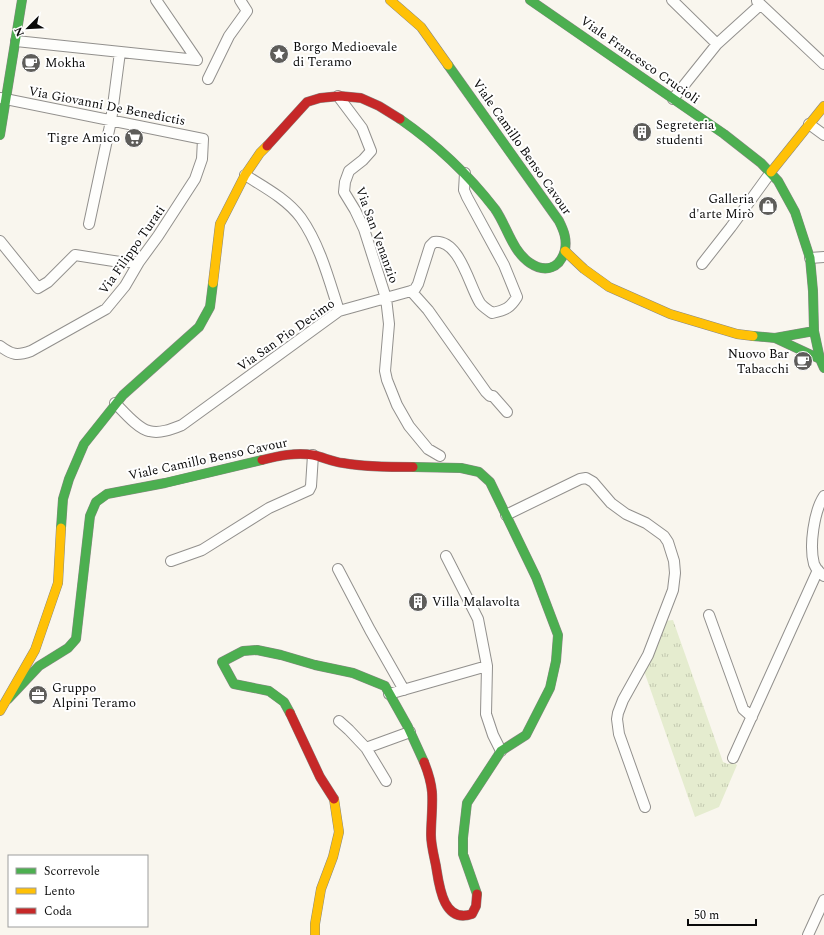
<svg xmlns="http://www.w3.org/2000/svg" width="824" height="935" viewBox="0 0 824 935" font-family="Spectral,serif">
<defs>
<pattern id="grass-tufts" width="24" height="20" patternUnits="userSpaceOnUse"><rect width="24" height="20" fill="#e5eccf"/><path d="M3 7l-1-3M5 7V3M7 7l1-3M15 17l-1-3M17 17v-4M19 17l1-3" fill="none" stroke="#c3c9b0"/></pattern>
</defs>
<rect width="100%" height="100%" fill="#f9f6ee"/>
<path fill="url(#grass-tufts)" d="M673,620L723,762L728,764L733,762L737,765L719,807L695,817L644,671L664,621Z"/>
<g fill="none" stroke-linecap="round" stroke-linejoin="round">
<g stroke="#92908d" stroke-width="12">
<path id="street" d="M156,0L197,60
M672,0L717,44
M757,1L824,64
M16,41L197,60
M208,79L229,36L247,11L240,0
M338,96L362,128L371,151L363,160L349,171L345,182L344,192L355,210L364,229L386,298L389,324L385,371L387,380L397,405L409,426L428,449L440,456
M0,98L203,139L202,159L195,179L158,236L139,262L125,286L106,309L31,351C17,356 12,355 0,346
M673,99L717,44L760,5
M809,124L824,135
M245,175C264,187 287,199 301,218C320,245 329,280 339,311
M89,224L111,121L120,52
M0,241L38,288L48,282L75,255L120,262H139
M810,258L824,257
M702,264L731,227L771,172
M411,291L415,289L418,284L430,246L434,242C460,239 469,286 480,303C483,307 488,310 492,313C506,310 510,308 517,297L504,265L467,197L464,190L465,173
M115,403C123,411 138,429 149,431C160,434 172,429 182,425L339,311L411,291L428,310L486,392L490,396H493L507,412
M824,496C814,511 809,546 814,564C816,569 820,573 824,576
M506,515L580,479L586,478L593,482L611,503L626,514L646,523L664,536L668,542L674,561L675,573L673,590L648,655L623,700L618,713L617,719L619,734L645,807
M446,556L478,619L487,666L486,714L493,735L501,751
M171,561L202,550L269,508L309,490L311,486L313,455
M338,569L370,630L404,690
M709,615L743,709L752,717
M389,694L487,666
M339,721L349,730L366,748L386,781
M366,748L410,732
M733,758L818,570
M808,935L824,900"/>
</g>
<g stroke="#888783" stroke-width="10">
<path id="fast" d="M530,0L724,134L761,163L778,181L795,212L810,258L813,291L814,331L820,359L824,368
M400,119C436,144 468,174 495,209C507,226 512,251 530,263C545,273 560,269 565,250C567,239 564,231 559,221L448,65
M0,135L22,0
M753,336L775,338L820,359
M775,338L814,331
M413,467L461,468L479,472L490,482L536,577L558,635L556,661L550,688L526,735L501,751L467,803L463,838V854L477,894
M61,528L63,499L69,479L84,444L123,395L199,327L210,307L213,283
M8,699L39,666L68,648L76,639L90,516L96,502L107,494L165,483L262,460
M290,713L284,702L269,691L234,684L222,662L243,651L257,650L281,655L315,665L353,673L385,686L408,727L424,762"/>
</g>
<g stroke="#888783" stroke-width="10">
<path id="slow" d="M390,0L421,27L448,65
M771,172L824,106
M565,251L584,269L609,287L670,314L737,334L753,336
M213,283L220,224L245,175L260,153L267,146
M0,711L35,650L58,583L61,528
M315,935V924L321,889L333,857L339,832L334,799"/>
</g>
<g stroke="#888783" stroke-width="10">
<path id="jam" d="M267,146L307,102L320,98L340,96L361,98L379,106L400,119
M262,460C278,456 296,452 313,455C323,457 333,462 343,463C366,467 389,467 413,467
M290,713L320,777L334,799
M424,762C428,772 431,781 432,792C433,806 431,821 431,835C431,845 434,856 436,866C439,885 443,924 472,914L476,906L477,894"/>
</g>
<use href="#street" stroke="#fefefc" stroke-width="10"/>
<use href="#fast" stroke="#4caf50" stroke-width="9"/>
<use href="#slow" stroke="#ffc107" stroke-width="9"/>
<use href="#jam" stroke="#c62828" stroke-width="9"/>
</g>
<defs>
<g id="sight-disc" transform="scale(1)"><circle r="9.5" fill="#5e5d5a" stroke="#fff"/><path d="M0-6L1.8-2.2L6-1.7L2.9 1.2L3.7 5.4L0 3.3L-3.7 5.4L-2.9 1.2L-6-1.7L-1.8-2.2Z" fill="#fff"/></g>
<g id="cafe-disc" transform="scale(1)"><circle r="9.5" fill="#5e5d5a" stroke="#fff"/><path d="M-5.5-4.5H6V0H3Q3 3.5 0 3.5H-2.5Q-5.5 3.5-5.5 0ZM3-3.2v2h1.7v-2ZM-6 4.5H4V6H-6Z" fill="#fff"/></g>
<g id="building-disc" transform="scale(1)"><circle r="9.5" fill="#5e5d5a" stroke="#fff"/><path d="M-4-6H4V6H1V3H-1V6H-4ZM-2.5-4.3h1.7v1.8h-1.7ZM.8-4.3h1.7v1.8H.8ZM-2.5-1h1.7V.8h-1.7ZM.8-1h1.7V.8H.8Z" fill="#fff"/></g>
<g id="supermarket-disc" transform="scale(1)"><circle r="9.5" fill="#5e5d5a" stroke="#fff"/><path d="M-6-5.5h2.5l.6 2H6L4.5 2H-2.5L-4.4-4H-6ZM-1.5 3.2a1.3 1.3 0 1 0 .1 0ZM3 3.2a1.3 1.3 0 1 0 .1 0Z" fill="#fff"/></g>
<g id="shop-disc" transform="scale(1)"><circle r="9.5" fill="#5e5d5a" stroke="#fff"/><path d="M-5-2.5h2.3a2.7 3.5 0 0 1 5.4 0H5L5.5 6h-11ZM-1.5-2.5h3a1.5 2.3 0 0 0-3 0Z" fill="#fff"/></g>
<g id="office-disc" transform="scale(1)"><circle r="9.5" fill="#5e5d5a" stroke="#fff"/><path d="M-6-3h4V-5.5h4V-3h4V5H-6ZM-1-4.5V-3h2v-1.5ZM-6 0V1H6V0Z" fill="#fff"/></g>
</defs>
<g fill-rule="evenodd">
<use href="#sight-disc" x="279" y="54"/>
<use href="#cafe-disc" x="31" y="63"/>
<use href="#building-disc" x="642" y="132"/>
<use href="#supermarket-disc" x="134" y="138"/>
<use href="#shop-disc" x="768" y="206"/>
<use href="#cafe-disc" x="803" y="361"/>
<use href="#building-disc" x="418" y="602"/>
<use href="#office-disc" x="38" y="695"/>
</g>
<g text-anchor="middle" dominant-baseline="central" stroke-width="4" stroke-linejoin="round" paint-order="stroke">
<g font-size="13" fill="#0a0a0a" stroke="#fff" text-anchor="start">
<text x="293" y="47">Borgo Medioevale<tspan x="293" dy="15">di Teramo</tspan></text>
<text x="45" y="63">Mokha</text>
<text x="656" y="125">Segreteria<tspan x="656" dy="15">studenti</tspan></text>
<text x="120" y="138" text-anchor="end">Tigre Amico</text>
<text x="754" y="199" text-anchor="end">Galleria<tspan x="754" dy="15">d'arte Mirò</tspan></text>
<text x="789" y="354" text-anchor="end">Nuovo Bar<tspan x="789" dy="15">Tabacchi</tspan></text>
<text x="432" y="602">Villa Malavolta</text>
<text x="52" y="688">Gruppo<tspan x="52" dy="15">Alpini Teramo</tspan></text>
</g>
<g font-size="13" fill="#0a0a0a" stroke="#fff">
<text transform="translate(640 60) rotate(35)">Viale Francesco Crucioli</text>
<text transform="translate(107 106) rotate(11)">Via Giovanni De Benedictis</text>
<text transform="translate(522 147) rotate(55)">Viale Camillo Benso Cavour</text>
<text transform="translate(377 235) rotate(70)">Via San Venanzio</text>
<text transform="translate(132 250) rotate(-55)">Via Filippo Turati</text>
<text transform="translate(286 335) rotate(-35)">Via San Pio Decimo</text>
<text transform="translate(208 459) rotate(-12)">Viale Camillo Benso Cavour</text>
</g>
</g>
<rect x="8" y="855" width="140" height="72" fill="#ffffff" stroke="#9d9d9d"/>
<rect x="16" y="868" width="20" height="6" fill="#4caf50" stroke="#9d9d9d"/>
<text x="44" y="875" font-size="12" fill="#0a0a0a">Scorrevole</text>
<rect x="16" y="888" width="20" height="6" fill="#ffc107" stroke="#9d9d9d"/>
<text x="44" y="895" font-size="12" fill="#0a0a0a">Lento</text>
<rect x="16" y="908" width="20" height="6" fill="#c62828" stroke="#9d9d9d"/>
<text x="44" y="915" font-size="12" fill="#0a0a0a">Coda</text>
<g transform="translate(28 28) rotate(246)" stroke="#ffffff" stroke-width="3" paint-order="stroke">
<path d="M0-3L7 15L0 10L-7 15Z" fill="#0a0a0a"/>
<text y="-6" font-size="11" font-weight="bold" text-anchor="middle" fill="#0a0a0a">N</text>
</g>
<path d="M688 919v6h68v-6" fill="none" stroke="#0a0a0a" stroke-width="2"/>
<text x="694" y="919" font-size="12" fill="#0a0a0a" stroke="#ffffff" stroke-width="3" paint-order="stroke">50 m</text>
</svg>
